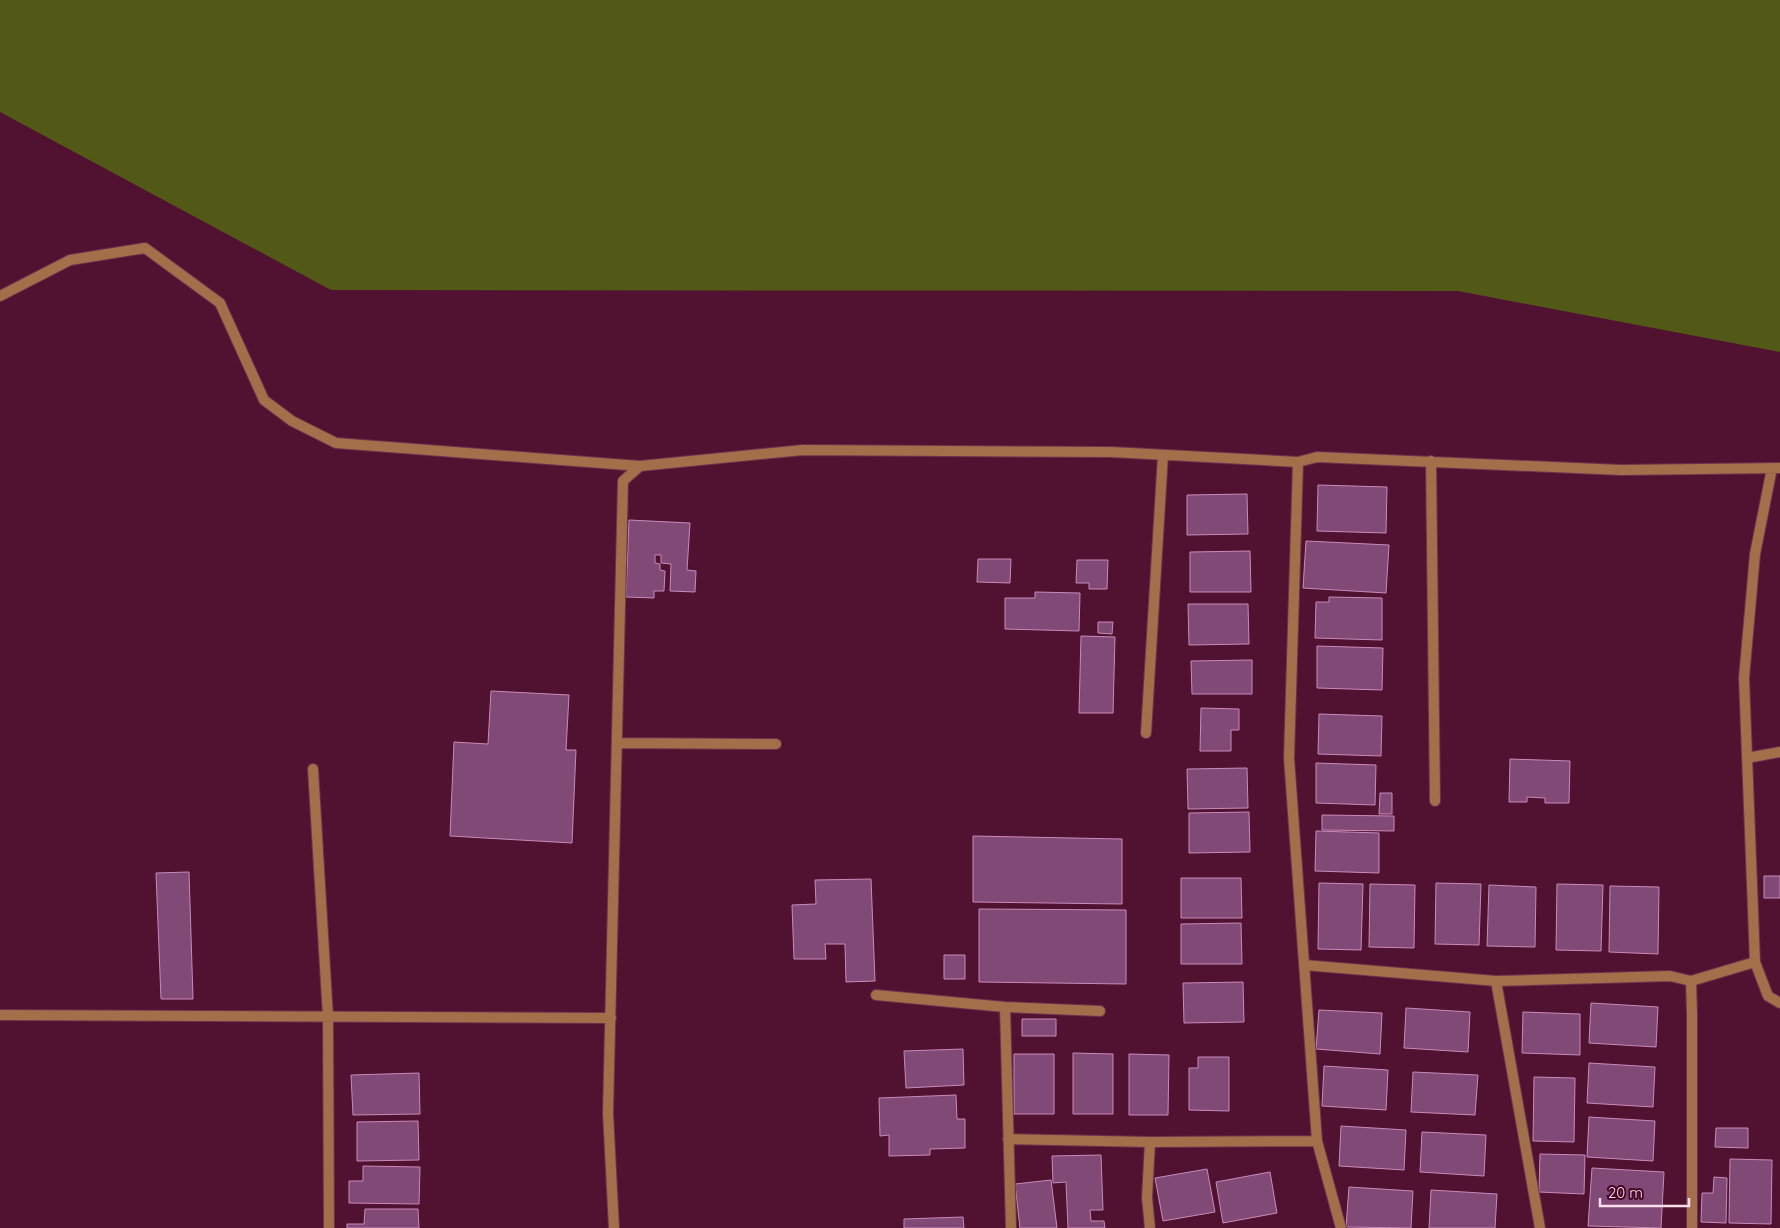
<svg xmlns="http://www.w3.org/2000/svg" width="1780" height="1228" viewBox="0 0 1780 1228" font-family="Quicksand,sans-serif">
<rect width="100%" height="100%" fill="#501230"/>
<path fill="#525917" d="M0,0H1780V352L1458,291L331,290L0,112Z"/>
<path fill="#814976" stroke="#c98bba" d="M1318,485L1387,487L1386,533L1317,531Z
M1247,494L1248,534L1187,535V495Z
M629,520L690,523L687,570L696,571L695,592L670,591L671,564L661,563V555H655V563L660,564V570L665,571L664,591H654V598L626,597Z
M1306,541L1389,545L1386,593L1303,588Z
M1250,551L1251,592H1190V552Z
M978,559H1011L1010,583L977,582Z
M1077,560H1108L1107,589H1089V583H1076Z
M1035,592L1080,593L1079,631L1005,629V598H1035Z
M1329,597L1382,598V640L1315,638L1316,602H1329Z
M1188,604H1248L1249,644L1189,645Z
M1098,622H1113L1112,634L1098,633Z
M1081,636L1115,637L1113,713H1079Z
M1317,646L1383,648L1382,690L1317,688Z
M1252,660V694H1192L1191,661Z
M491,691L569,695L566,750H576L572,843L450,836L454,742L488,744Z
M1201,708L1239,709V730H1231V751H1200Z
M1319,714L1382,716L1381,756L1318,754Z
M1510,759L1570,761L1569,803H1545V798L1527,797V802H1509Z
M1316,763L1376,765L1375,805L1316,803Z
M1247,768L1248,808L1188,809L1187,769Z
M1380,793H1392V814H1379Z
M1249,812L1250,852L1189,853V813Z
M1322,815L1394,816V831L1322,830Z
M1316,831L1379,833V873L1315,871Z
M973,836L1122,839V904L973,902Z
M189,872L193,999H161L156,873Z
M1764,876H1780V898H1764Z
M1181,878H1241L1242,918H1181Z
M871,879L875,981L846,982L845,944H825L826,959H794L792,905L816,904L815,880Z
M1319,883L1363,884L1361,950L1318,949Z
M1436,883L1481,884L1479,945L1435,944Z
M1370,884L1415,885L1414,948L1369,947Z
M1557,884L1603,885L1601,951L1556,950Z
M1489,885L1536,887L1535,947L1487,946Z
M1610,886L1659,887L1658,954L1609,952Z
M979,909L1126,910V984L979,982Z
M1241,923L1242,964H1181V924Z
M944,955H965V979H944Z
M1243,982L1244,1022L1184,1023L1183,983Z
M1591,1003L1658,1007L1656,1047L1589,1043Z
M1406,1008L1470,1012L1468,1052L1404,1048Z
M1319,1010L1382,1013L1380,1054L1316,1049Z
M1523,1012L1580,1014V1055L1522,1053Z
M1022,1019H1056V1036H1022Z
M963,1049L964,1085L906,1088L904,1051Z
M1073,1053L1113,1054V1114H1073Z
M1014,1054H1054V1114H1014Z
M1129,1054L1169,1055L1168,1115H1129Z
M1198,1057H1229V1111L1189,1110V1068H1198Z
M1589,1063L1655,1067L1653,1107L1587,1103Z
M1324,1066L1388,1070L1386,1110L1322,1106Z
M1413,1072L1478,1075L1475,1115L1411,1112Z
M419,1073L420,1114L353,1115L351,1075Z
M1534,1077L1575,1078L1574,1142L1533,1141Z
M956,1095L957,1119H965V1148L930,1149V1155L889,1156V1135L880,1136L879,1098Z
M1589,1117L1655,1121L1653,1161L1587,1157Z
M418,1121L419,1160L357,1161V1122Z
M1341,1126L1406,1130L1404,1170L1339,1166Z
M1716,1128H1748V1148L1715,1147Z
M1422,1132L1486,1135L1484,1176L1420,1172Z
M1540,1154L1585,1155L1584,1194L1539,1192Z
M1101,1155L1103,1210H1090L1091,1221H1104L1105,1228H1068L1066,1182L1053,1183L1052,1156Z
M1730,1159L1772,1160L1771,1224L1729,1223Z
M363,1166L420,1167L419,1204L349,1203V1181H363Z
M1592,1168L1664,1172L1661,1228L1588,1226Z
M1207,1169L1215,1212L1163,1221L1155,1178Z
M1270,1172L1277,1213L1223,1223L1216,1182Z
M1714,1177L1727,1178L1726,1223L1701,1222L1702,1193H1713Z
M1051,1180L1057,1228H1020L1015,1184Z
M1349,1187L1413,1191L1411,1228L1346,1227Z
M1431,1190L1497,1194L1495,1228H1429Z
M365,1209H418L419,1228H347V1224H364Z
M963,1217L964,1228H904V1219Z"/>
<g fill="none" stroke-linecap="round" stroke-linejoin="round">
<g stroke="#6c324d" stroke-width="12">
<path id="street" d="M0,296L70,260L145,248L220,303L264,400L292,421L336,443L640,466
M1431,461L1435,801
M1772,468L1755,554L1744,678L1755,962L1768,996L1780,1003
M1146,733L1163,455
M617,743L776,744
M1747,758L1780,752
M313,769L328,1017L329,1228
M1304,965L1496,981L1670,976L1691,981L1692,1014V1228
M1496,981L1540,1228
M1691,981L1755,962
M876,995L1005,1007L1100,1011
M1005,1007L1011,1228
M0,1015L611,1018
M1008,1139L1150,1142L1317,1141
M614,1228L608,1113L623,481L640,466L803,450L1111,452L1298,462
M1150,1228L1147,1198L1150,1142
M1341,1228L1317,1141L1289,758L1298,462L1317,457L1621,470L1780,468"/>
</g>
<use href="#street" stroke="#a26f4b" stroke-width="10"/>
</g>
<path d="M1600 1198v8h89v-8" fill="none" stroke="#fddde8" stroke-width="2.5"/>
<text x="1608" y="1198" font-size="15" fill="#fddde8" stroke="#440526" stroke-width="4" paint-order="stroke">20 m</text>
</svg>
